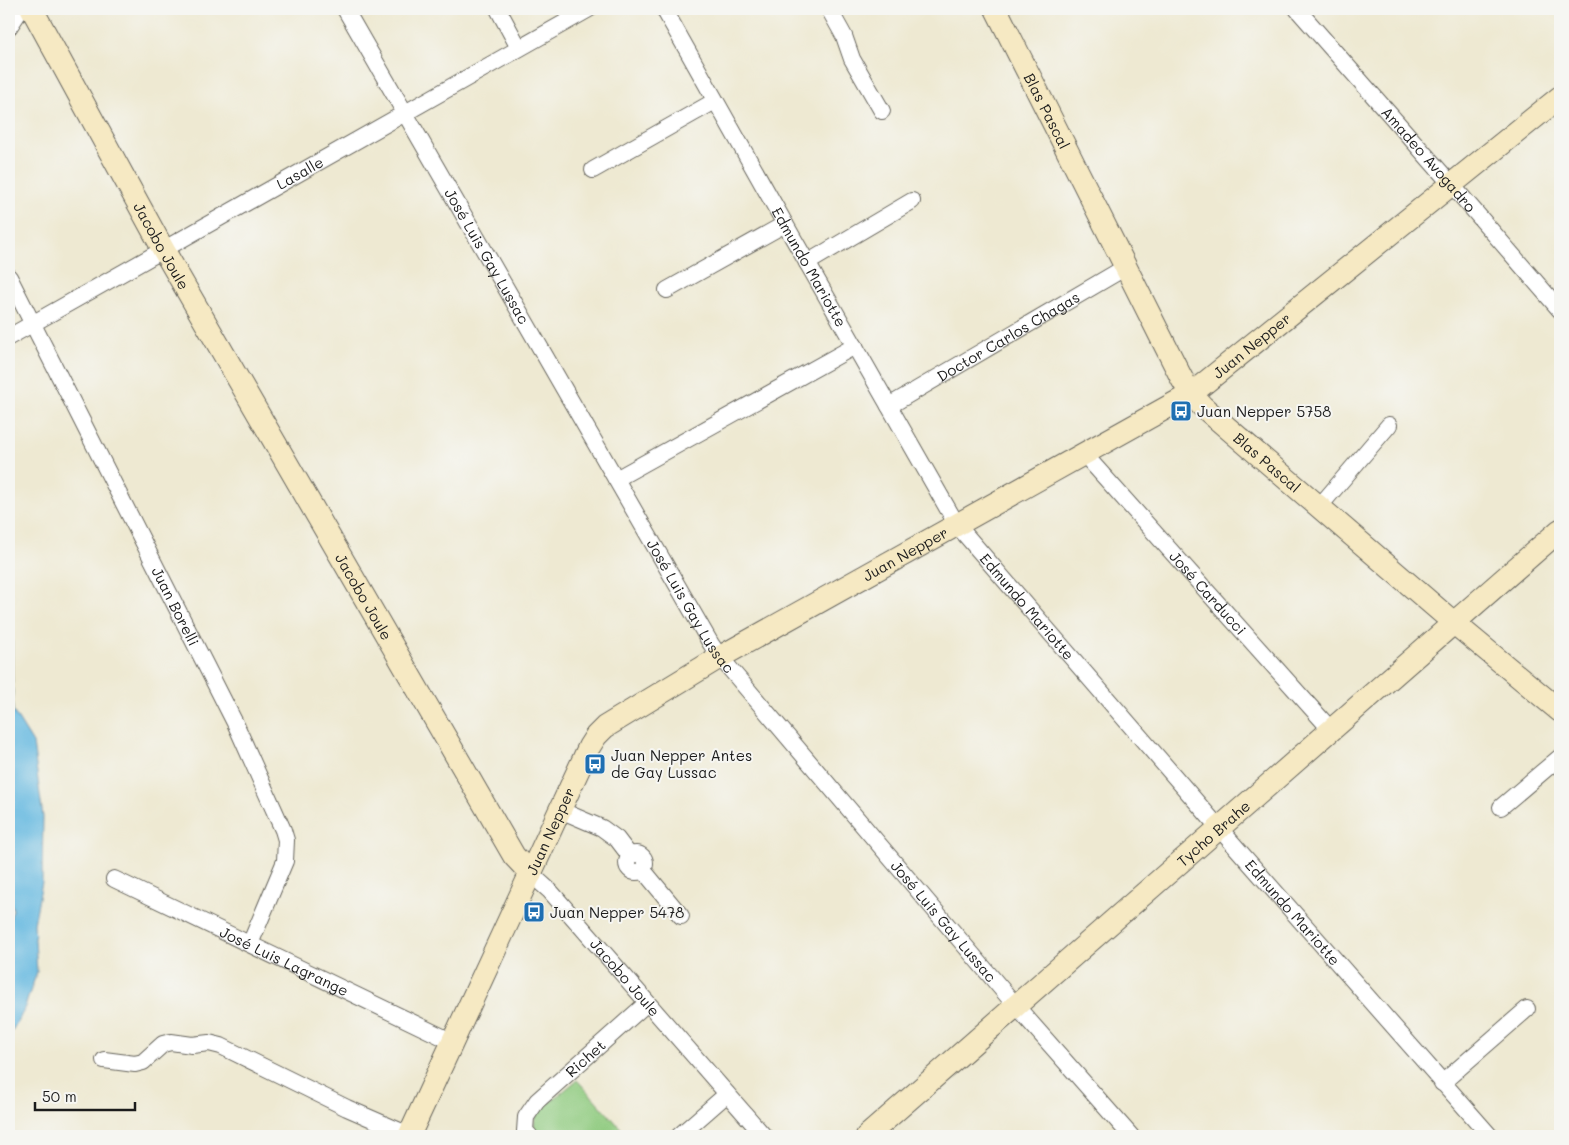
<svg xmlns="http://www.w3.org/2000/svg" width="1569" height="1145" viewBox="0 0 1569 1145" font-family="Mali,sans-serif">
<rect width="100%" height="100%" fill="#f6f6f2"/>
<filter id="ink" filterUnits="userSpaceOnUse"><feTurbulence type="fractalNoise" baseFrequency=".02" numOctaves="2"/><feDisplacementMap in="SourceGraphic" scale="10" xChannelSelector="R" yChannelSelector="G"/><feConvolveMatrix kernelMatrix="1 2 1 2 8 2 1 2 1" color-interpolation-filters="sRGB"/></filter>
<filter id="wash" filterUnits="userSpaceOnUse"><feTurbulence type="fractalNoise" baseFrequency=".0096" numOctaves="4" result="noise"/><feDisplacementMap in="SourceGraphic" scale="20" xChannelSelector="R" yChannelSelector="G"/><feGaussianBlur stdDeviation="1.12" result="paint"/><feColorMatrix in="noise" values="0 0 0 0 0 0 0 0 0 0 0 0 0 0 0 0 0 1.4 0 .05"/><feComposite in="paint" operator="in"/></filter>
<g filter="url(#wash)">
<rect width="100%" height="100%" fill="#eee9d2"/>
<path fill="#90cb80" stroke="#56744e" d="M577,1080L628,1136H539L533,1130L537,1113Z"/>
<path fill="#64b8e0" stroke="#406a7e" d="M9,621L12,636L13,711L33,743L43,817L42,882L34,924L37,972L23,1012L9,1036V922L13,910L9,894Z"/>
</g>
<g filter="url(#ink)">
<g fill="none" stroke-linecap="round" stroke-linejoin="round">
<g stroke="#66645c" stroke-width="18">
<g id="street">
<path id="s1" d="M345,9L711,644L720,657L1016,1006L1131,1136"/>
<path d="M498,9L519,48"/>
<path id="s2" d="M664,9L785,224L957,525L1219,828L1490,1136"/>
<path d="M829,9L844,36L852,59L882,111"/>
<path id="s3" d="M1297,9L1451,184L1560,310"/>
<path d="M9,27L21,9"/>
<path d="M593,170L715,101"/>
<path d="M807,263L912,201"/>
<path id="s4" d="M9,277L236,725L283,830L286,840L285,861L250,944"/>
<path d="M667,290L785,224"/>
<path id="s5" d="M9,337L589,9"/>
<path id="s6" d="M889,406L1126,267"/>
<path id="s7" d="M1084,454L1332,731"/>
<path d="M616,479L855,346"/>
<path d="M1319,507L1389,425"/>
<path d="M1501,807L1560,757"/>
<path d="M560,810L602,828L617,839L630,856"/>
<circle cx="636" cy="863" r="9"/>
<path d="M643,870L681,916"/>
<path id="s8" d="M531,874L550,891L764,1136"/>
<path id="s9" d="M114,879L453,1042"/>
<path d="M104,1060L135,1064L143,1062L163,1044L171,1042L192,1045L209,1043L221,1046L347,1108L409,1135"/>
<path d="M1442,1083L1527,1009"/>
<path id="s10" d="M530,1136L525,1131L526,1117L537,1101L647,1003"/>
<path d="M679,1136L727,1094"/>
</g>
</g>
<g stroke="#66645c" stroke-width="24">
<g id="secondary">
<path id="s11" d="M32,9L163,249L514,856L531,874"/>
<path id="s12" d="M996,9L1182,379L1191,394L1202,406L1454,623L1560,711"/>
<path id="s13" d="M409,1136L589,747L596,736L605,727L720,657L1191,394L1560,97"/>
<path id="s14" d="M867,1136L1560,530"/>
</g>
</g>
<use href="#street" stroke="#fff" stroke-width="16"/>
<use href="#secondary" stroke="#f6e9c3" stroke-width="22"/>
</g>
</g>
<defs>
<g id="bus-square" transform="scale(1.125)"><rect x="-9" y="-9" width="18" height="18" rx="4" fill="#1f6fb2" stroke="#f6f6f2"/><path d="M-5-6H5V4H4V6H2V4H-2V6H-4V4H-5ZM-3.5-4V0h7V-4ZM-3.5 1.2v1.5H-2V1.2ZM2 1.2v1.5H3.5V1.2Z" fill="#fff"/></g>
</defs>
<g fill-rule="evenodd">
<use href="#bus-square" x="1181" y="411"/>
<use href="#bus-square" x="595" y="764"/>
<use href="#bus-square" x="534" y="912"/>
</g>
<g text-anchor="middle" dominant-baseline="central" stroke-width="4" stroke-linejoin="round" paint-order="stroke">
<g font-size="15" fill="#1c1c1c" stroke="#f6f6f2">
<text stroke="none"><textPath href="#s12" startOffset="114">Blas Pascal</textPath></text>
<text stroke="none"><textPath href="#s3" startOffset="200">Amadeo Avogadro</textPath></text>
<text stroke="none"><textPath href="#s5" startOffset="334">Lasalle</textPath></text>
<text stroke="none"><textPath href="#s11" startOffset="270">Jacobo Joule</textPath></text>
<text stroke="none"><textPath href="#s1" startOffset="285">José Luis Gay Lussac</textPath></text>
<text stroke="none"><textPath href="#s2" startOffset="296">Edmundo Mariotte</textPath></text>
<text stroke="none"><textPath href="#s6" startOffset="138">Doctor Carlos Chagas</textPath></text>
<text stroke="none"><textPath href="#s13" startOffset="1206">Juan Nepper</textPath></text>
<text stroke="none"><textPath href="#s12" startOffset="534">Blas Pascal</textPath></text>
<text stroke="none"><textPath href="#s13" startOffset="801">Juan Nepper</textPath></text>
<text stroke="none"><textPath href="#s7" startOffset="186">José Carducci</textPath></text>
<text stroke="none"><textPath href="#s11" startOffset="675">Jacobo Joule</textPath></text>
<text stroke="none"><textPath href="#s1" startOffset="690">José Luis Gay Lussac</textPath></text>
<text stroke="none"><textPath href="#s4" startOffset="369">Juan Borelli</textPath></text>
<text stroke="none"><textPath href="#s2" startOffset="701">Edmundo Mariotte</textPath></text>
<text stroke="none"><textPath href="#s13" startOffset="336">Juan Nepper</textPath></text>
<text stroke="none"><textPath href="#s14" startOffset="460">Tycho Brahe</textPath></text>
<text stroke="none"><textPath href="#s2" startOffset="1106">Edmundo Mariotte</textPath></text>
<text stroke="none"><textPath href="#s1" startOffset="1095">José Luis Gay Lussac</textPath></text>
<text stroke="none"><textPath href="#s9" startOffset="189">José Luis Lagrange</textPath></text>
<text stroke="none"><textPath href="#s8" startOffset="140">Jacobo Joule</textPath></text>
<text stroke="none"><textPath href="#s10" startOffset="105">Richet</textPath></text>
</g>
<g font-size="15" fill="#1c1c1c" stroke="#f6f6f2" text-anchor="start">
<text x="1197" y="411">Juan Nepper 5758</text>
<text x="611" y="755">Juan Nepper Antes<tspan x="611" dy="17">de Gay Lussac</tspan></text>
<text x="550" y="912">Juan Nepper 5478</text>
</g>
</g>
<rect width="1569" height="1145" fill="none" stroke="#f6f6f2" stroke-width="30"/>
<path d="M35 1102v8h100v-8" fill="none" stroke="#1c1c1c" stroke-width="2.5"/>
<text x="42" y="1102" font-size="15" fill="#1c1c1c" stroke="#f6f6f2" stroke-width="4" paint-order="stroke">50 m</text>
</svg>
